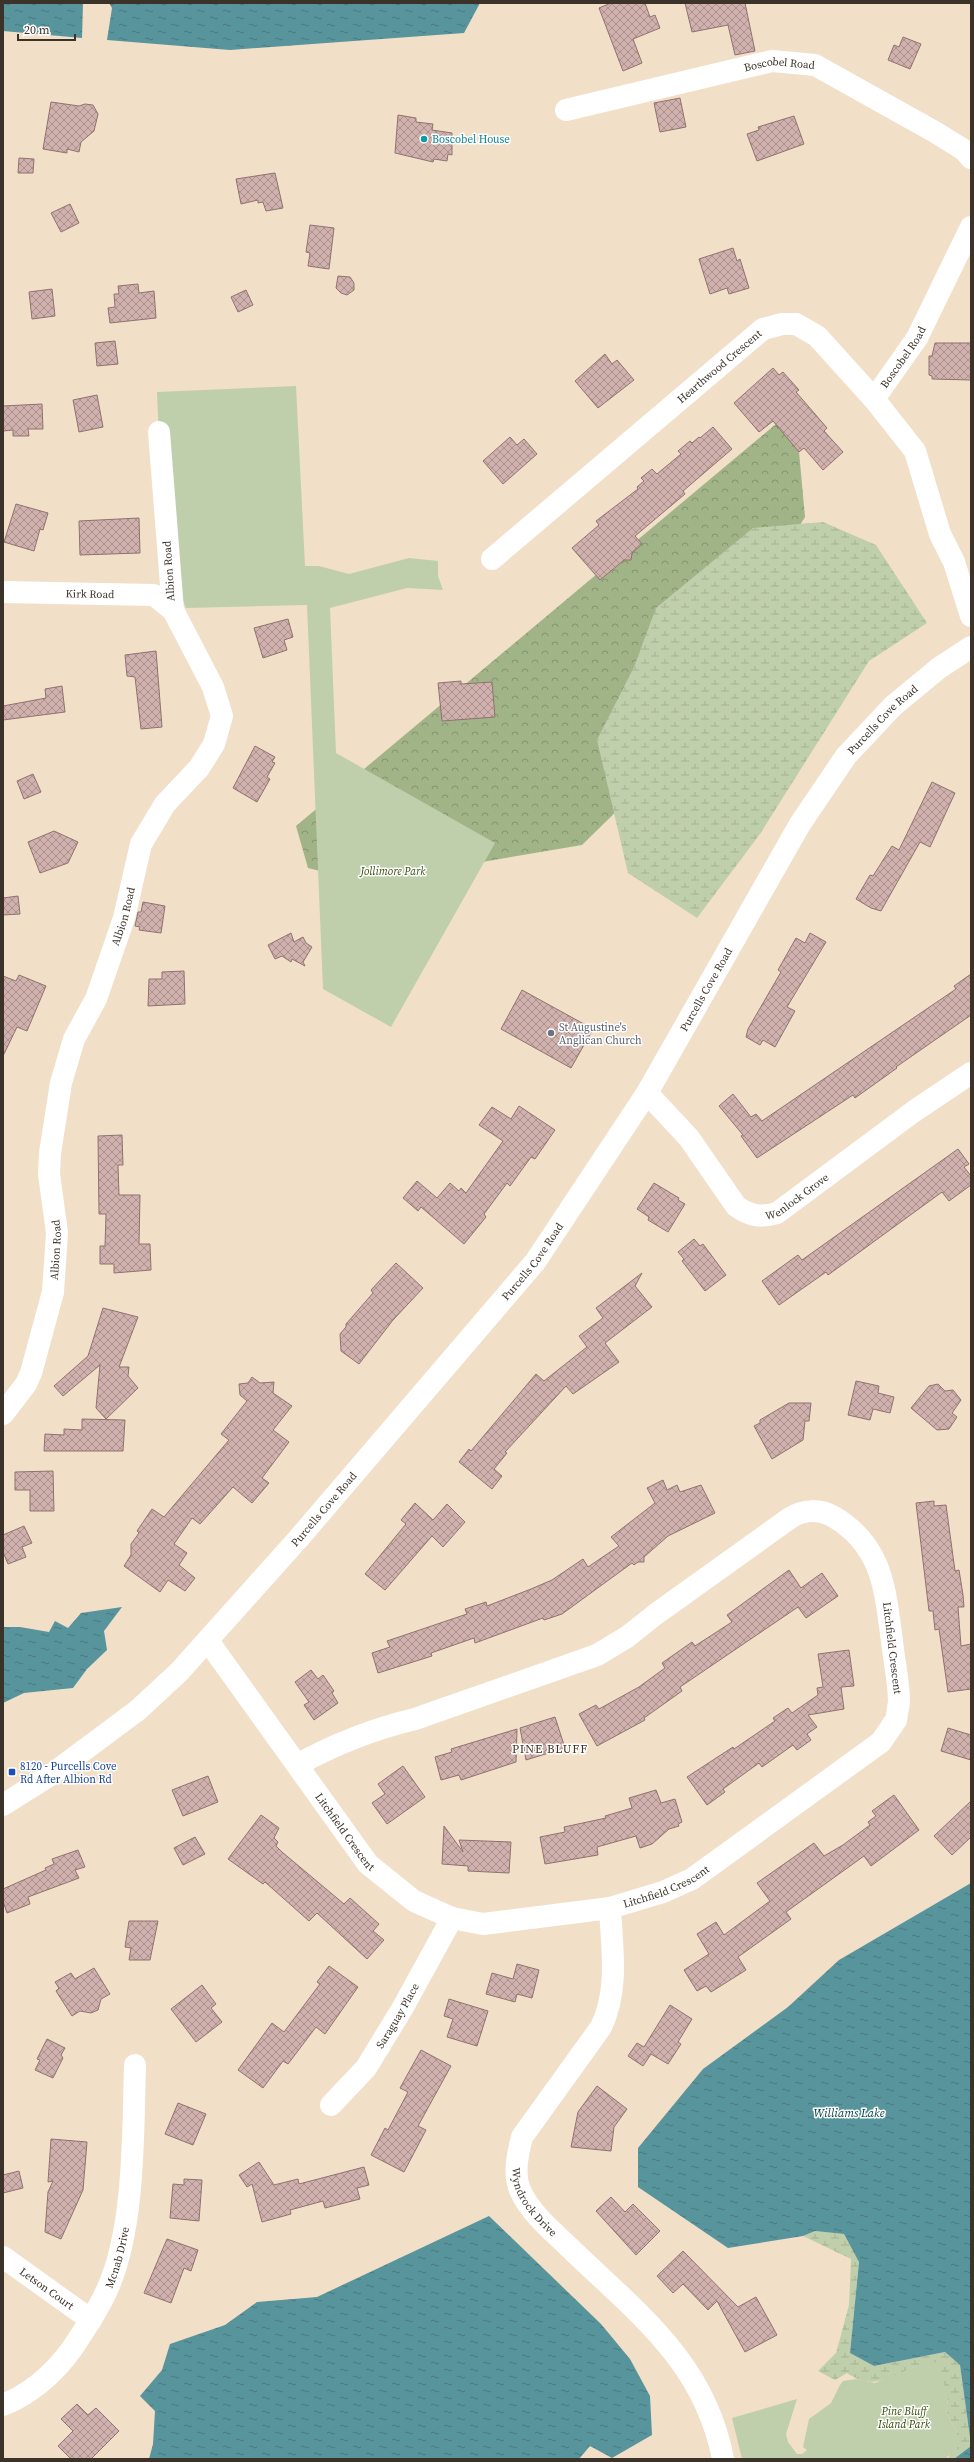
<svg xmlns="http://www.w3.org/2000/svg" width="974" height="2462" viewBox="0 0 974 2462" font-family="'Source Serif 4',serif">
<defs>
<pattern id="forest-crowns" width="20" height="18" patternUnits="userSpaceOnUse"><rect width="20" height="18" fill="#a1b488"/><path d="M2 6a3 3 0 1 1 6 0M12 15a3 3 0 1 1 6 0" fill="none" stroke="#84936f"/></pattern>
<pattern id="wetland-marsh" width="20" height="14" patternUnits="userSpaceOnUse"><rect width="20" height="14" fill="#bfcfac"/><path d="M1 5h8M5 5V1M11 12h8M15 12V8" fill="none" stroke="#a5b294"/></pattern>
<pattern id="water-ripples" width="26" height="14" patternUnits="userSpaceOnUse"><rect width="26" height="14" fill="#57949c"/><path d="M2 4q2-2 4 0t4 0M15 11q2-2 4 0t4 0" fill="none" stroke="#49797f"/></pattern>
<pattern id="building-cross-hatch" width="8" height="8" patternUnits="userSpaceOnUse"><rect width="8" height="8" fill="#d0b1ad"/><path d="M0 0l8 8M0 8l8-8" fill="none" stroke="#aa918d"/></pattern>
</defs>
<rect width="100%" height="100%" fill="#f2dfc8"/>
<path fill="url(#forest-crowns)" d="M795,408L805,517L630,798L582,845L365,882L308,868L296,826Z"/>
<path fill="url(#wetland-marsh)" d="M823,522L876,545L927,623L869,661L760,834L697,918L628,873L597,740L634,667L656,608L753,528Z
M815,2231L844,2234L859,2261L850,2353L874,2366L945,2352L960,2365L971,2446L954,2459H944L949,2457L957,2433L946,2411L948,2399L917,2366C890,2377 873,2391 847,2373L835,2380L818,2371L836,2353L849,2305L851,2259L803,2236Z"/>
<path fill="#bfcfac" d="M296,386L305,566H319L349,574L409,558L438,561V576L443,590L407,588L330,608L336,753L495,843L391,1027L323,989L307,605L186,608L178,589L163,531L157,392Z
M939,2362L948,2399L946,2411L957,2433V2450L944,2459H742L732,2418L797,2399L786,2434L788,2442L797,2454H802L807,2450L803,2447L809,2419L831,2403L840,2385L843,2381L856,2379L875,2383L917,2366Z"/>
<path fill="url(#water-ripples)" d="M3,3H83L82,38L3,31Z
M109,3H480L464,33L230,50L107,40L112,8Z
M122,1607L104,1631L107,1650L87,1669L73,1688L24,1693L3,1703V1627H20L49,1632L55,1621L68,1628L81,1613Z
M971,1883V2445L960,2365L945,2352L874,2366L850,2353L859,2262L844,2234L815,2231L803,2236L728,2248L638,2187V2148L703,2069L788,2007L839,1960Z
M489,2216L601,2324L630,2359L650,2396L652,2435L612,2458L590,2446L579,2459H149L153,2444L155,2411L140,2396L162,2370L170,2344L225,2325L257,2302L317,2297Z
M971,2446V2459H954Z"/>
<path fill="url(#building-cross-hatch)" stroke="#8f726f" d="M611,3H645L650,17L655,15L660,28L633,39L642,63L623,71L599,8Z
M685,3H745L755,51L735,55L728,25L692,32Z
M903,37L921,44L910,69L888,60L894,45L899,47Z
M680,98L686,127L660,132L654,103Z
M51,102L79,106L85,104L93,105L98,114L94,131L81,142L79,152L67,149V153L43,149Z
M398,115L416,118V122L433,124L432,130L452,133V155L448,154L447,161L434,159L433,162L395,153Z
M794,116L804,144L757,161L747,134L759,130L758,127Z
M19,158L34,159L33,173H18Z
M275,173L283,208L266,211L263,202L258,203V200L241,204L236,179Z
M70,204L79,223L61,232L51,213Z
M310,225L334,228L329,269L308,266L310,253L306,252Z
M733,248L737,261L740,259L749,288L729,294L727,288L710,294L699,259Z
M338,276L350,277L354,283V290L347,295L341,293L336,288Z
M138,284L139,293L154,291L156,318L110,323L108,308L115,307L114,294H119L118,286Z
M52,289L55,316L32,319L29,292Z
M246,290L253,305L238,312L231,297Z
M115,341L118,364L97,366L95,343Z
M935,343H971V380L932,379V376L929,375V356H932Z
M605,354L612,364L617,360L634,380L598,408L575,381Z
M773,368L779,375L783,372L799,390L796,392L827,428L824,431L843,452L823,470L804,448L799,452L773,421L759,432L734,403Z
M97,395L103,427L79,432L73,400Z
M42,404L43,429H28L29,436H13V430L3,431V406Z
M713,427L732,449L683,491L685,494L635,536L642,544L632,553L631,560H624L600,580L572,548L599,525L596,521L638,489L637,487L644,481L641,478L652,469L657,474L681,454L678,451L690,441L692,443L699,437L700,438Z
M510,437L517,445L524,439L537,454L503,484L483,461Z
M16,504L48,513L43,530L40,529L34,551L4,542Z
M139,518L140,553L80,555L79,521Z
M288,619L293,637L284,640L287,650L263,658L254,628Z
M156,651L162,727L141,729L135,677L127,676L125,655Z
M461,681V684L492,682L495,717L442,721L438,683Z
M62,686L65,712L3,720V706L46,698L45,689Z
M255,746L275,757L272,762L275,763L267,777L270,779L257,802L233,788Z
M33,774L41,792L24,799L17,781Z
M932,782L955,793L930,847L920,842L881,911L871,908L856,899L870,875L873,876L892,846L899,850Z
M54,831L78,842L68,863L40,873L28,842Z
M18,896L20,914L3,915V898Z
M143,902L165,906L161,933L139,930L140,927L135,926L138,912H141Z
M291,933L294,942L303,937L306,943L312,947L303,962L305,966L292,959L291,962L282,956L275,959L268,945Z
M810,933L826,942L787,1007L795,1011L775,1047L763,1040L760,1045L746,1037L748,1029L781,972L778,970L796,938L805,943Z
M184,971L185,1004L148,1006L149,979H162V972Z
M971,974V1015L896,1067L897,1068L855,1098L853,1095L757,1158L741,1136L743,1135L719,1106L733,1094L751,1117L756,1114L762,1121L956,989L954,986Z
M19,975L46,986L27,1031L17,1027L3,1056V976L16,981Z
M522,990L593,1029L571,1068L501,1029Z
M519,1106L555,1130L535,1159L531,1157L510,1186L507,1183L484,1214L486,1217L464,1244L421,1207L418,1211L403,1198L417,1181L437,1198L450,1183L459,1191L461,1188L466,1193L503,1141L479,1125L492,1107L511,1119Z
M122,1135L123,1165H118L119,1195H140L139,1244H150L151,1270L114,1273V1264H100V1246H105L106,1214H99L98,1136Z
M958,1149L969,1164L964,1167L971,1176V1185L949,1201L942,1192L828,1275L826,1272L779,1305L762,1281L798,1255L802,1260Z
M654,1183L679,1198L678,1200L685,1204L668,1232L648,1220L649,1217L637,1209Z
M694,1239L700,1246L703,1244L726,1275L705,1291L682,1261L684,1259L678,1252Z
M396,1263L423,1288L393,1320L359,1364L341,1351L340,1334L346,1327V1324L373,1293L371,1290Z
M642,1273L635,1286L652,1307L605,1343L619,1362L573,1394L566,1386L505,1452L507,1453L494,1469L502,1476L492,1489L459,1462L469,1449L471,1451L536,1374L544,1381L587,1347L579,1336L603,1318L596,1308Z
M103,1308L138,1317L119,1367H129L128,1376L138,1388L106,1419L96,1408L100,1365L63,1396L54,1386L88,1356Z
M252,1377L260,1383L274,1382L273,1393L292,1406L273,1430L289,1442L262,1478L269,1483L252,1503L233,1487L200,1524L192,1518L174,1544L187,1553L179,1565L195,1578L185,1591L168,1580L160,1592L124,1566L131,1555V1544L139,1533L137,1531L152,1509L164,1517L229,1440L221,1434L247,1401L240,1395L239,1384L248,1383Z
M856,1381L879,1386L878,1393L894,1397L890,1413L873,1409L870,1420L848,1415Z
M938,1384L945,1391L953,1390L961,1400L952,1413L957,1417L949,1429L937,1430L911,1408L929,1386Z
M789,1403H811L809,1421H805L803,1440L772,1459L754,1426L760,1423V1420Z
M82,1419L125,1420L123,1451H44L45,1434L64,1435V1429L82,1430Z
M53,1471L54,1511H30V1490H15V1472Z
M663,1480L667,1490L677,1485L680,1492L701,1485L715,1513L668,1536L644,1557V1562H638L634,1565L632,1563L562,1614L544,1620L543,1618L475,1643L474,1638L431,1653L432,1656L378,1673L372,1653L390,1647L387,1641L467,1614L465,1609L486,1602L487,1606L531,1589L552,1580L583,1559L588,1567L619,1546L611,1537L655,1503L647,1488Z
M934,1501V1506L946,1505L955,1571L959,1570L963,1595L964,1607H958L961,1646L971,1644V1689L948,1692L939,1629L935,1630L933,1611H929L916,1503Z
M415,1503L433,1520L447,1504L465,1522L443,1547L432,1536L385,1590L365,1574L406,1524L401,1520Z
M24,1526L32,1543L22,1547L26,1557L8,1564L3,1552V1535Z
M789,1570L801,1588L822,1573L838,1596L806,1618L798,1607L680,1687L682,1691L644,1718L645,1720L597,1746L579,1714L596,1705L599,1709L639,1687L665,1668L662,1663L692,1642L695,1646L732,1622L727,1615Z
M849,1650L854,1686L841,1687L844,1709L808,1715L817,1727L807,1734L811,1740L797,1750L793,1745L762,1767L759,1763L723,1789L725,1792L707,1805L687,1777L733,1747L734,1749L775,1721L773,1718L788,1708L792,1713L818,1695L817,1688L823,1687L818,1654Z
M311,1670L318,1679L323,1675L334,1691L332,1693L338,1703L314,1720L304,1705L309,1702L295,1682Z
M555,1717L565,1748L526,1760L520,1728Z
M948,1728L971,1735V1760L941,1751Z
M517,1729L516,1762L461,1780L459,1775L441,1780L435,1757L452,1752L451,1749Z
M403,1766L425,1797L387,1824L372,1803L385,1794L378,1784Z
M208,1776L218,1802L183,1816L172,1790Z
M656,1790L661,1803L675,1799L682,1822L678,1824L679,1826L669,1829L652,1844L640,1848L636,1836L597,1847L598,1855L545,1864L540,1837L565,1832L564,1827L606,1818L605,1816L632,1808L629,1798Z
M894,1795L919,1830L871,1866L864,1856L786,1912L791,1919L738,1957L746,1970L711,1992L706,1986L697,1991L684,1970L709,1954L697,1934L716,1922L724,1935L770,1901L757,1883L814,1843L824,1856L843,1845L870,1825L868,1822L876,1816L872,1811Z
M971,1801V1837L952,1855L934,1836Z
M261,1815L279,1828L274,1838L278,1842L276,1846L282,1852L344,1904L350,1898L379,1924L373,1931L384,1940L367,1959L317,1913L309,1921L265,1882L263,1884L228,1859Z
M444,1826L463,1852L459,1840L511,1842L509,1873L468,1871V1866L442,1864Z
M195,1837L205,1854L183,1865L174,1848Z
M78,1850L85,1867L75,1870L79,1878L28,1897L30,1904L7,1913L3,1901V1889L46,1870L45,1868L54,1864L52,1859Z
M129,1921H158L150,1960H129L131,1948L125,1947Z
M517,1964L539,1970L532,1998L517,1994L515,2002L486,1994L492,1973L513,1979Z
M329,1966L358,1987L325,2034L316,2027L288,2064L283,2061L263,2088L238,2070L272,2023L284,2032L320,1984L317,1982Z
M94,1968L110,1994L101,1999L98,2010L91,2013L80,2011L72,2016L56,1991L59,1988L55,1982L71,1973L75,1979Z
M202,1985L216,2004L211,2008L222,2022L196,2042L171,2009Z
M449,1999L488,2011L477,2046L447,2037L453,2019L444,2016Z
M670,2005L692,2019L678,2042L681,2044L668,2064L651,2054L643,2066L628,2056L637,2043L644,2047Z
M47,2039L65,2048L61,2055L63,2058L53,2078L35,2070L40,2060L37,2059Z
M421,2050L451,2066L418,2126L426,2130L404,2172L371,2155L385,2128L388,2130L408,2092L400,2088Z
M597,2086L627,2109L614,2127L611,2151L571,2147L578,2112Z
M178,2103L206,2114L193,2145L165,2134Z
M51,2139L87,2142L83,2190L61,2239L45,2232L48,2192L53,2181L48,2182Z
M259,2162L274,2185L298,2179L299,2184L364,2167L369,2185L357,2188L360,2199L325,2208L323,2201L290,2210L291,2214L262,2222L252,2184L247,2187L239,2175Z
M19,2171L23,2188L3,2193V2175Z
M184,2179L202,2180L199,2221L170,2218L173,2184L184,2185Z
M611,2197L625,2212L633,2204L660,2231L636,2255L596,2211Z
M167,2239L198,2250L191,2271L184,2268L171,2303L144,2293Z
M683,2251L738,2307L756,2297L777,2335L745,2352L717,2301L708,2310L683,2284L673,2293L657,2276Z
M77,2404L88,2415L96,2408L119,2431L91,2459H71L58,2446L73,2431L61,2419Z"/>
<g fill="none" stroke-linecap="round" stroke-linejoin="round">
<g stroke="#fff" stroke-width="22">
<path id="s1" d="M566,110L772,61L815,65L935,132L964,150L971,158"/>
<path id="s2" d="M874,399L917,338L971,227"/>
<path id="s3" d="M492,559L763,329L782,324H796L817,336L874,399L915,451L940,534L954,562L971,616"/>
<path id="s4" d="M3,592L154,595L173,610"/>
<path id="s5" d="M647,1093L689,1138L736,1206C750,1216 761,1218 777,1213L913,1112L971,1073"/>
<path id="s6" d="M3,1414L26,1384L31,1373L53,1292L57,1233L49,1174L50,1153L61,1083L74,1039L96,999L124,918L141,844L165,804L199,768L214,744L222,716L213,687L173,610L159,432"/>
<path id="s7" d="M208,1641L368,1864L414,1901L452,1918L483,1924L610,1908L663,1892L692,1879L881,1742L896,1720L899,1702C899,1682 894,1661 892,1641C885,1590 883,1546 834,1517C820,1509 804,1509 790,1518L656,1614L627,1637L597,1655L415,1719C373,1729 335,1744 297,1765"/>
<path id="s8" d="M610,1908C612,1948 619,1990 601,2027L522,2137C518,2153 513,2173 520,2190C531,2215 555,2233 574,2252C640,2315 705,2364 723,2459"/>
<path id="s9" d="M331,2105L366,2068L402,2009L452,1918"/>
<path id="s10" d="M3,2257L91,2320"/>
<path id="s11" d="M3,2405C36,2392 63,2365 81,2335C90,2321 100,2306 107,2290C135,2229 133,2132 135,2065"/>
</g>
<path stroke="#fff" stroke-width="22" id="s12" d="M3,1805L52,1774L138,1710L179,1672L299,1538L535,1262L647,1093L800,824L846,756L893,706L939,668L971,647"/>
</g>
<circle fill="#0f9aa8" stroke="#fff" stroke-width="1.5" cx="424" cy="139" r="4"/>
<circle fill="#6b7280" stroke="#fff" stroke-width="1.5" cx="551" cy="1033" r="4"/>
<rect fill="#1a4fb4" stroke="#fff" stroke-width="1.5" x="8" y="1768" width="8" height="8" rx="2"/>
<g text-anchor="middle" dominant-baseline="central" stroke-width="3" stroke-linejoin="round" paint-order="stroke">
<g font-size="11" fill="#3b332a" stroke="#fff">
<text stroke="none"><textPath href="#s1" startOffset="219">Boscobel Road</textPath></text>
<text stroke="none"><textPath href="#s2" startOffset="51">Boscobel Road</textPath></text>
<text stroke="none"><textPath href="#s3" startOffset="298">Hearthwood Crescent</textPath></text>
<text transform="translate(169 571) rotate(-94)">Albion Road</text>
<text stroke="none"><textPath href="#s4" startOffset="87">Kirk Road</textPath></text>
<text stroke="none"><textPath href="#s12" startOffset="1410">Purcells Cove Road</textPath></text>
<text stroke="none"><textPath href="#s6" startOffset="523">Albion Road</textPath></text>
<text stroke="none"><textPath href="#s12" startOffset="1086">Purcells Cove Road</textPath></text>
<text stroke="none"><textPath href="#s5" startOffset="213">Wenlock Grove</textPath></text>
<text stroke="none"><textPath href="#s6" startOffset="176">Albion Road</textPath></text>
<text stroke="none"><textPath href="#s12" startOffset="763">Purcells Cove Road</textPath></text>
<text stroke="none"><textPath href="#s12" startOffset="439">Purcells Cove Road</textPath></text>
<text transform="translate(892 1648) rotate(83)">Litchfield Crescent</text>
<text stroke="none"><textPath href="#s7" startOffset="235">Litchfield Crescent</textPath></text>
<text stroke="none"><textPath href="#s7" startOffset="595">Litchfield Crescent</textPath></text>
<text stroke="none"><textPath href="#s9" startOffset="112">Saraguay Place</textPath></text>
<text stroke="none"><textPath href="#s8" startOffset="327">Wyndrock Drive</textPath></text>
<text stroke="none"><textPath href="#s11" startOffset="193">Mcnab Drive</textPath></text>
<text stroke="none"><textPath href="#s10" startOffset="54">Letson Court</textPath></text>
</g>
<g font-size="11" fill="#0d838f" stroke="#fff" text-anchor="start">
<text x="432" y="139">Boscobel House</text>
</g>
<g font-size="11" font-style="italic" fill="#354b06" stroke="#fff">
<text x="393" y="871">Jollimore Park</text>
<text x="904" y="2411">Pine Bluff<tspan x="904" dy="13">Island Park</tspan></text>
</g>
<g font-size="11" fill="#5b616d" stroke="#fff" text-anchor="start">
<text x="559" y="1027">St Augustine's<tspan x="559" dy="13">Anglican Church</tspan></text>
</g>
<g font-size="11" fill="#164399" stroke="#fff" text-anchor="start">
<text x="20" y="1766">8120 - Purcells Cove<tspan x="20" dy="13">Rd After Albion Rd</tspan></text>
</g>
<g font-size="12" letter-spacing="1" fill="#413320" stroke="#fff">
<text x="550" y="1749">PINE BLUFF</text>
</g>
<g font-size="12" font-style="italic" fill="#034046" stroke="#fff">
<text x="849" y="2113">Williams Lake</text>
</g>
</g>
<rect width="974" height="2462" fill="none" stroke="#3b332a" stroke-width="8"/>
<path d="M18 34v6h57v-6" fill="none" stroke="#3b332a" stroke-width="2"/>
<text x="24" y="34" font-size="12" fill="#3b332a" stroke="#ffffff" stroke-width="3" paint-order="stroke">20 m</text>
</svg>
